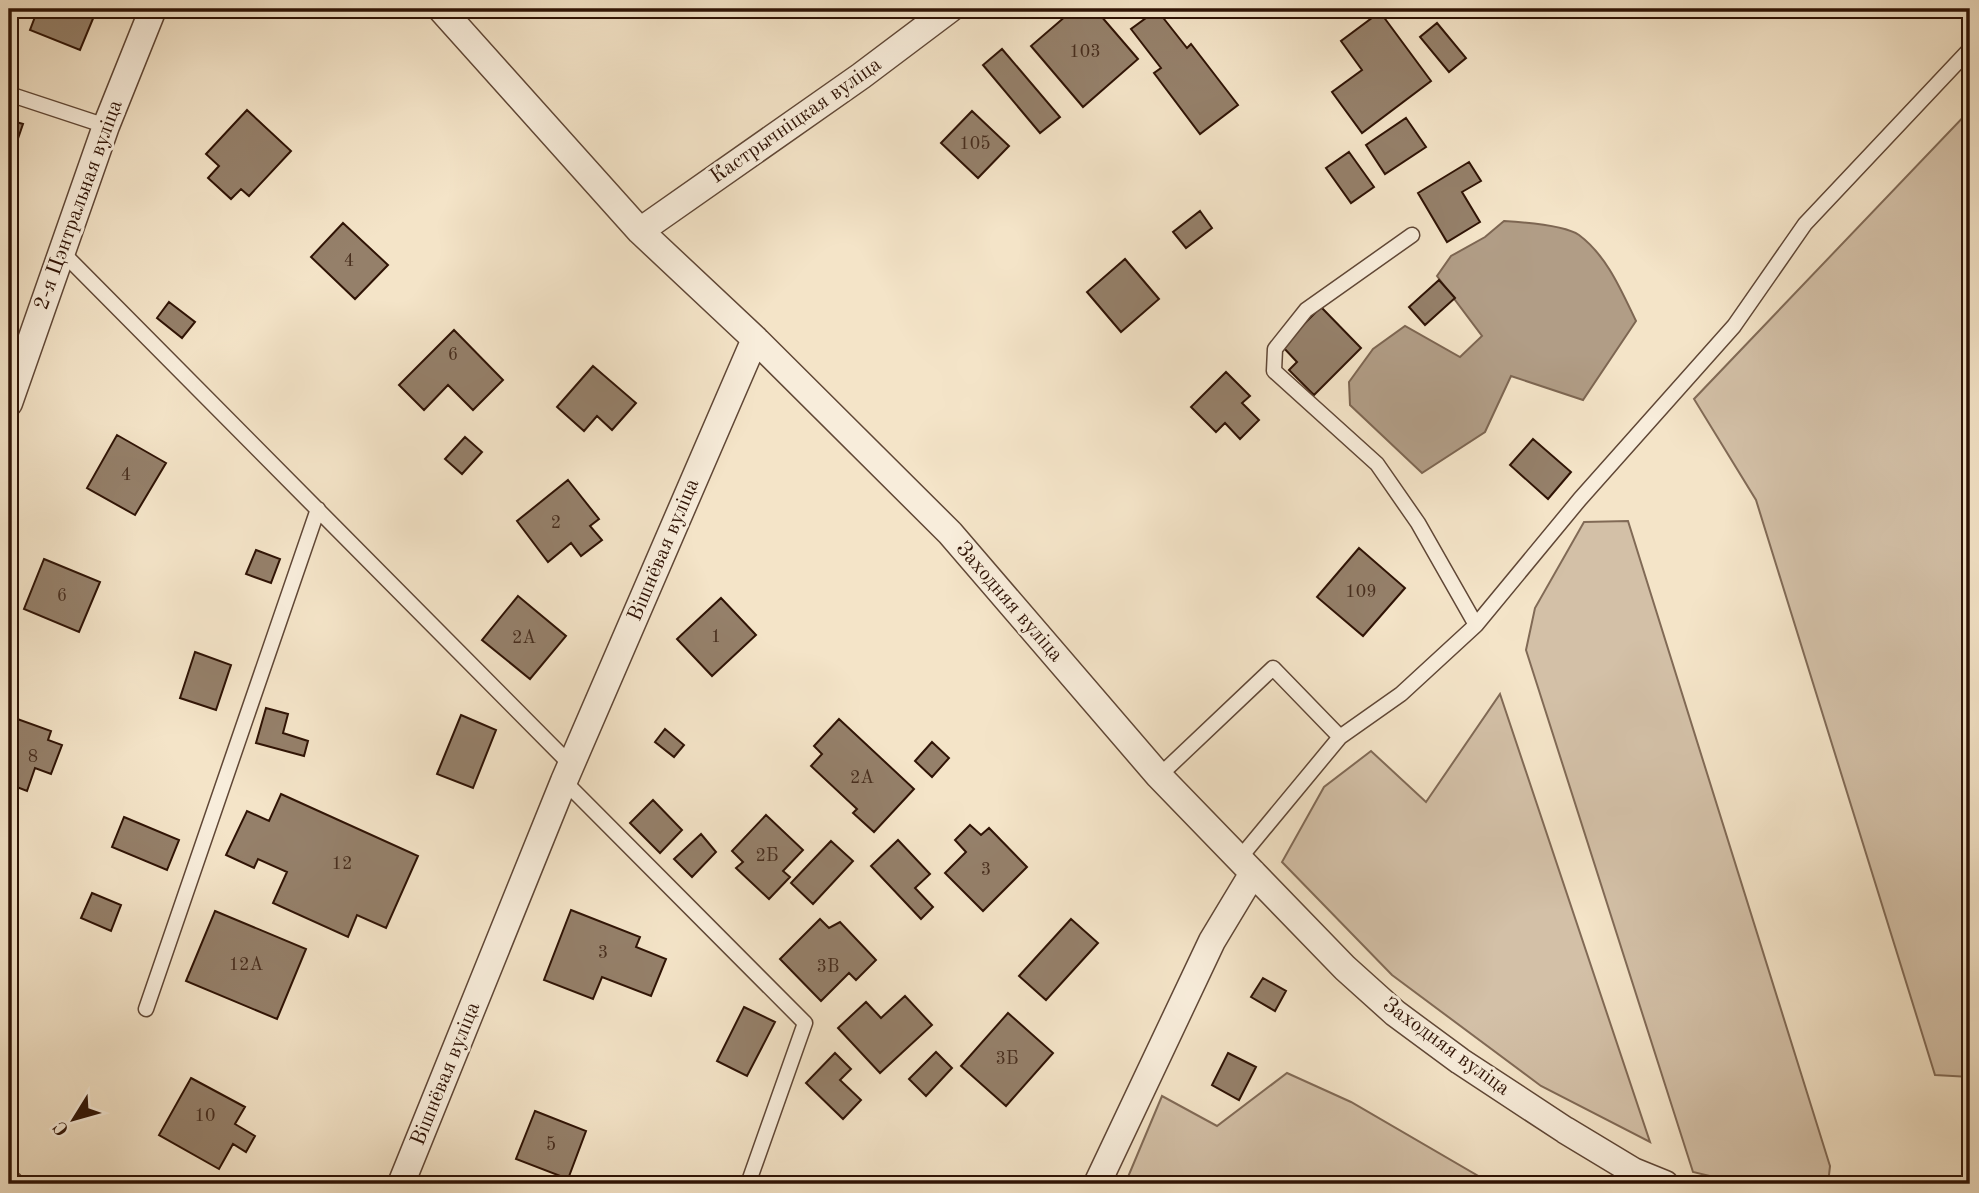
<svg xmlns="http://www.w3.org/2000/svg" width="1979" height="1193" viewBox="0 0 1979 1193" font-family="'Old Standard TT',serif">
<rect width="100%" height="100%" fill="#f4e4c8"/>
<filter id="stains"><feTurbulence type="fractalNoise" baseFrequency=".00286" numOctaves="4"/><feColorMatrix values="0 0 0 0 .2 0 0 0 0 .09 0 0 0 0 .02 0 0 0 .5 -.17"/></filter>
<radialGradient id="worn" r=".72"><stop offset=".6" stop-color="#630" stop-opacity="0"/><stop offset="1" stop-color="#630" stop-opacity=".3"/></radialGradient>
<path fill="#d3c0a7" stroke="#816a56" stroke-width="2" d="M1970,110V1077L1935,1075L1756,500L1694,399Z
M1628,521L1830,1166L1828,1184H1743L1693,1172L1526,650L1535,608L1584,522Z
M1500,694L1650,1142L1541,1086L1392,975L1282,862L1324,787L1371,751L1426,802Z
M1287,1073L1351,1102L1492,1184H1125L1162,1096L1217,1126Z"/>
<path fill="#b19d86" stroke="#7d6652" stroke-width="2" d="M1504,221C1521,222 1565,225 1579,235C1607,256 1621,290 1636,321L1583,400L1511,376L1485,432L1422,473L1350,405L1349,382L1373,349L1405,326L1460,357L1482,336L1437,276L1451,256L1485,237Z"/>
<path fill="#95806a" stroke="#2f1305" stroke-width="2" d="M38,9H97L80,50L30,30Z
M1074,9H1095L1138,59L1083,107L1031,46Z
M1157,10L1187,48L1191,44L1238,105L1200,134L1154,73L1161,68L1131,29Z
M1380,12L1431,81L1362,133L1332,92L1362,70L1341,41Z
M1437,23L1466,58L1449,72L1420,37Z
M1002,49L1060,117L1040,133L983,65Z
M247,110L291,151L249,196L241,189L231,199L208,178L219,166L206,154Z
M972,111L1009,146L978,178L941,143Z
M1406,118L1426,147L1385,174L1366,145Z
M9,120L23,124L12,156L9,155Z
M1349,152L1374,187L1351,203L1326,168Z
M1469,162L1481,181L1462,192L1480,222L1447,242L1418,193Z
M1200,211L1212,228L1186,248L1173,232Z
M343,223L388,265L355,299L311,257Z
M1125,259L1159,299L1121,332L1087,292Z
M1439,280L1455,298L1425,325L1409,307Z
M169,302L195,322L182,338L157,318Z
M1321,307L1361,348L1314,395L1289,370L1297,362L1282,346Z
M454,330L503,380L473,410L448,385L424,410L399,385Z
M593,366L636,403L612,430L597,416L584,431L557,407Z
M1226,372L1250,396L1242,403L1259,420L1240,439L1225,423L1216,432L1191,407Z
M117,435L166,463L135,515L87,488Z
M465,437L482,452L462,474L445,459Z
M1533,439L1571,472L1548,499L1510,465Z
M568,480L599,519L590,526L602,540L581,556L571,543L548,562L517,521Z
M1359,548L1405,588L1363,636L1317,597Z
M256,550L280,559L271,583L246,574Z
M44,559L100,582L79,632L24,609Z
M518,596L566,636L530,679L482,640Z
M721,598L756,635L712,676L677,639Z
M195,652L231,665L216,710L180,698Z
M266,708L288,714L283,733L308,741L304,756L256,743Z
M461,715L496,730L473,788L437,774Z
M9,716L51,731L48,740L62,745L51,774L35,768L27,791L9,784Z
M839,719L914,789L874,832L853,813L857,809L811,766L822,754L814,746Z
M665,729L684,745L674,757L655,742Z
M932,742L949,758L932,777L915,761Z
M281,794L418,856L386,928L357,915L348,937L273,903L287,872L258,859L254,868L226,855L247,811L269,821Z
M653,800L682,830L660,853L630,823Z
M766,815L803,850L783,871L790,877L769,899L736,868L743,862L732,851Z
M124,817L179,840L167,870L112,847Z
M970,825L981,835L989,828L1027,867L983,911L945,873L966,852L955,840Z
M701,834L716,852L692,877L674,859Z
M898,840L930,874L915,888L933,907L921,919L871,866Z
M831,841L853,861L813,904L791,883Z
M92,893L121,905L111,931L81,918Z
M571,910L640,937L636,947L666,959L651,996L602,977L593,999L544,980Z
M215,911L306,949L277,1019L186,981Z
M820,919L829,928L840,922L876,960L856,980L849,973L821,1001L780,959Z
M1071,919L1098,943L1046,1000L1019,976Z
M1263,978L1286,991L1275,1011L1251,997Z
M905,996L932,1025L880,1073L838,1028L866,1002L881,1018Z
M744,1007L775,1022L747,1076L717,1061Z
M1008,1013L1053,1053L1006,1106L961,1066Z
M936,1052L952,1068L926,1096L909,1079Z
M835,1053L851,1069L840,1080L861,1100L843,1119L806,1083Z
M1228,1053L1256,1067L1239,1100L1212,1085Z
M191,1078L245,1107L235,1124L255,1136L246,1152L233,1144L219,1169L159,1135Z
M535,1111L586,1131L568,1179L516,1159Z"/>
<g fill="none" stroke-linecap="round" stroke-linejoin="round">
<g stroke="#604736" stroke-width="17">
<path id="service" d="M9,94L106,126
M62,252L571,765
M1476,625L1580,499L1734,326L1805,224L1970,49
M1159,776L1273,668L1340,737L1401,694L1476,625L1418,523L1377,464L1274,371L1275,349L1306,310L1412,235
M564,781L805,1023L748,1184
M1239,859L1340,737
M146,1009L318,509"/>
</g>
<g stroke="#604736" stroke-width="29">
<path id="minor" d="M441,9L640,231L755,339L950,533L1159,776L1345,968L1395,1013L1460,1061L1565,1130L1633,1171L1665,1184
M640,231L861,76L950,9
M9,403L106,126L153,9
M9,1184H10
M401,1184L564,781L755,339
M1097,1184L1212,941L1253,873"/>
</g>
<use href="#service" stroke="#f8eddb" stroke-width="14"/>
<use href="#minor" stroke="#f8eddb" stroke-width="26"/>
</g>
<g text-anchor="middle" dominant-baseline="central" stroke-width="6" stroke-linejoin="round" paint-order="stroke">
<g font-size="18" fill="#482e1e">
<text x="1085" y="52">103</text>
<text x="975" y="144">105</text>
<text x="349" y="261">4</text>
<text x="453" y="355">6</text>
<text x="126" y="475">4</text>
<text x="556" y="523">2</text>
<text x="1361" y="592">109</text>
<text x="62" y="596">6</text>
<text x="716" y="637">1</text>
<text x="524" y="638">2А</text>
<text x="33" y="757">8</text>
<text x="862" y="778">2А</text>
<text x="767" y="856">2Б</text>
<text x="342" y="864">12</text>
<text x="986" y="870">3</text>
<text x="603" y="953">3</text>
<text x="246" y="965">12А</text>
<text x="828" y="967">3В</text>
<text x="1007" y="1059">3Б</text>
<text x="205" y="1116">10</text>
<text x="551" y="1145">5</text>
</g>
<g font-size="21" fill="#2f1305" stroke="#f8eddb">
<text transform="translate(796 121) rotate(-35)">Кастрычніцкая вуліца</text>
<text transform="translate(79 205) rotate(-70)">2-я Цэнтральная вуліца</text>
<text transform="translate(664 550) rotate(-67)">Вішнёвая вуліца</text>
<text transform="translate(1009 602) rotate(49)">Заходняя вуліца</text>
<text transform="translate(1446 1047) rotate(36)">Заходняя вуліца</text>
<text transform="translate(446 1074) rotate(-68)">Вішнёвая вуліца</text>
</g>
</g>
<rect width="1979" height="1193" fill="none" stroke="#f4e4c8" stroke-width="35"/>
<rect x="10" y="10" width="1958" height="1172" fill="none" stroke="#2f1305" stroke-width="3.5"/>
<rect x="18" y="18" width="1944" height="1158" fill="none" stroke="#2f1305" stroke-width="2"/>
<g transform="translate(74 1119) rotate(233)" stroke="#f8eddb" stroke-width="5" paint-order="stroke">
<path d="M0-5L12 26L0 18L-12 26Z" fill="#2f1305"/>
<text y="-10" font-size="19" font-weight="bold" text-anchor="middle" fill="#2f1305">С</text>
</g>
<rect width="100%" height="100%" filter="url(#stains)"/>
<rect width="100%" height="100%" fill="url(#worn)"/>
</svg>
